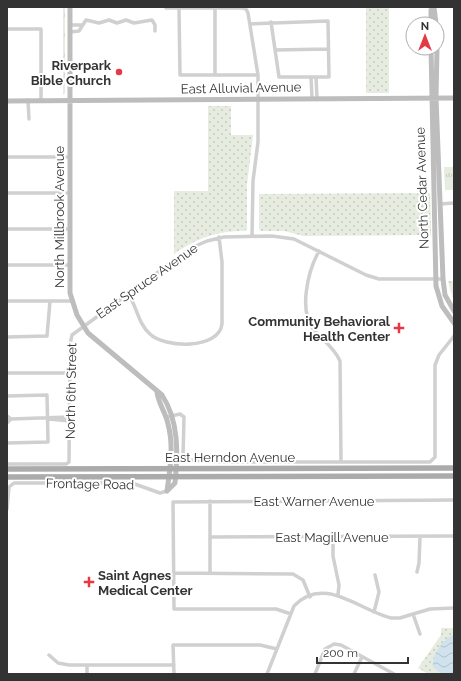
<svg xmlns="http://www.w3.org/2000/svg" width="461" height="681" viewBox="0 0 461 681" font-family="Raleway,sans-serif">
<defs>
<pattern id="grass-dots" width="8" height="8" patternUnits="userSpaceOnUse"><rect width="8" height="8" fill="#e6ecdf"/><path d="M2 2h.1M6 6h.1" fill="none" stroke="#c6cbc0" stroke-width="1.8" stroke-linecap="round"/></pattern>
<pattern id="park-tufts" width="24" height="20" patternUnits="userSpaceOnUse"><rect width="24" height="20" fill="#e6ecdf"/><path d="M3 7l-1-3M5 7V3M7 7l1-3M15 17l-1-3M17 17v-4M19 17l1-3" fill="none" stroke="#c6cbc0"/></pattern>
<pattern id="water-waves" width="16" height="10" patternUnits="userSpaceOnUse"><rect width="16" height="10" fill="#cfe2ee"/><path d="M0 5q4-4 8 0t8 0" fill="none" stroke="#b2c2cd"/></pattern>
</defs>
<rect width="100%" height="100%" fill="#fff"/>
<path fill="url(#grass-dots)" d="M366,8H389V93H366Z
M208,106H231V135H253L247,185V229L245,231C217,231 197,238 174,254V191H208Z
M430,193L431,235L303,236L284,231H261L259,229V194Z
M448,281H454V302Z
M441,628H454V674H428L418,668L441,635Z"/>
<path fill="url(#park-tufts)" d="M63,7H65V93L63,95Z
M444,167H454V190H445Z"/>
<path fill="url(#water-waves)" d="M454,635V674H441L433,667C431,656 443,638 454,635Z"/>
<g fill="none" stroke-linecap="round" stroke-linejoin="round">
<path stroke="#d0d0d0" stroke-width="3.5" d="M166,7V8H242L246,9L248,13L258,75V142L253,181L252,236
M179,8L180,75H258
M250,24L328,21L329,77H279L271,22
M70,25H83
M7,29H41V100
M70,32L79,31L86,20L99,23L109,20L117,23L126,20L134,23L152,20L155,25V31
M275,50L328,49
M215,75V8
M311,77L312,98
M316,77L317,98
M28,100L29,119
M7,157H70
M7,193H70
M440,204L454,203
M7,229H70
M319,251C308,271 298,311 314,330C323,341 334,347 340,361L341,462
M7,265H70
M128,294C137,306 138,324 150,334C164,348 219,350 222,324V262L219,237
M7,301H72
M7,337L47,336L50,301
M7,373H70
M7,396L47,395L48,442L7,443
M7,416L11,419L7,423
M167,417L180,414L184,417L183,456L186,460L224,462H430L435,457V365L439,355L454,336
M11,419L69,417
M49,419L70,421
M7,464H66L69,462L70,344L72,335L191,248L207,241L224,237L272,236L294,239L366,275L379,279H443
M210,501V573
M7,509L9,487L14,483H132L160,493L167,491
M210,537L454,536
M333,537V556L339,585L338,595
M417,572L419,563L420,537
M173,573L293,574L303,580L310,597
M374,612L379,592L375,575
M291,614L276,609H174L173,502L454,500
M413,614L430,609L454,608
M49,655L58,663L69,665H174
M87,665V674
M174,674L173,645H260L277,649
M267,674L294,606C324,574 360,611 391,618H400L413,614L420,634
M315,674L325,649L334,644L341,645L394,674
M354,674L362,657"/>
<path stroke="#bdbdbd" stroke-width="5" d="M70,7V293L77,315L88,333L162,395C179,421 178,453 175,483L167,491
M434,7L436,24
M431,24V10
M431,48L436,286L442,306L454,323
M437,48L436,98L443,279L445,295L454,311
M7,101L454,98
M157,392C158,403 166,413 168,424C174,446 170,469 167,491"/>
<path stroke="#ababab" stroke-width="5.5" d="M7,469L454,468
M7,477L454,476"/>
</g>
<g fill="#e63946" stroke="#fff" stroke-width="1.5">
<circle cx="119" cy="72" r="4"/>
<path d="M397 322h4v4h4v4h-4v4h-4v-4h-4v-4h4z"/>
<path d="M87 576h4v4h4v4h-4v4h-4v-4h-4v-4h4z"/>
</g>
<g text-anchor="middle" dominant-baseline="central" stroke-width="4" stroke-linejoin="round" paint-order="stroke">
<g font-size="13" font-weight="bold" fill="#333" stroke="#fff" text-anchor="end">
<text x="111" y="65">Riverpark<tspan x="111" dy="15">Bible Church</tspan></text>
<text x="390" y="321">Community Behavioral<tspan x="390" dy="15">Health Center</tspan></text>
<text x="98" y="575" text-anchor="start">Saint Agnes<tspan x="98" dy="15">Medical Center</tspan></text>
</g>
<g font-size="13" fill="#333" stroke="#fff">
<text transform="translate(241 88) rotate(-1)">East Alluvial Avenue</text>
<text transform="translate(422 188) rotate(-92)">North Cedar Avenue</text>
<text transform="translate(59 217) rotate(-90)">North Millbrook Avenue</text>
<text transform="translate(147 281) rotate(-35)">East Spruce Avenue</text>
<text transform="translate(71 391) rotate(-89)">North 6th Street</text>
<text x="230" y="457">East Herndon Avenue</text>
<text transform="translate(90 484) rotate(1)">Frontage Road</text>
<text x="314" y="501">East Warner Avenue</text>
<text x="332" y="537">East Magill Avenue</text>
</g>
</g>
<rect width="461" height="681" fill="none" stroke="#333333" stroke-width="16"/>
<g transform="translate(425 36)"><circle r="19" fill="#ffffff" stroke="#adadad"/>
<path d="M0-3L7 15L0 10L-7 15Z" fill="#e63946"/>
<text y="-6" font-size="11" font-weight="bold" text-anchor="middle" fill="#333333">N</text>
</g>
<path d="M317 657v6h91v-6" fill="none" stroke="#333333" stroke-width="2"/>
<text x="323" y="657" font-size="12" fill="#333333" stroke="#ffffff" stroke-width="3" paint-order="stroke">200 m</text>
</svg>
